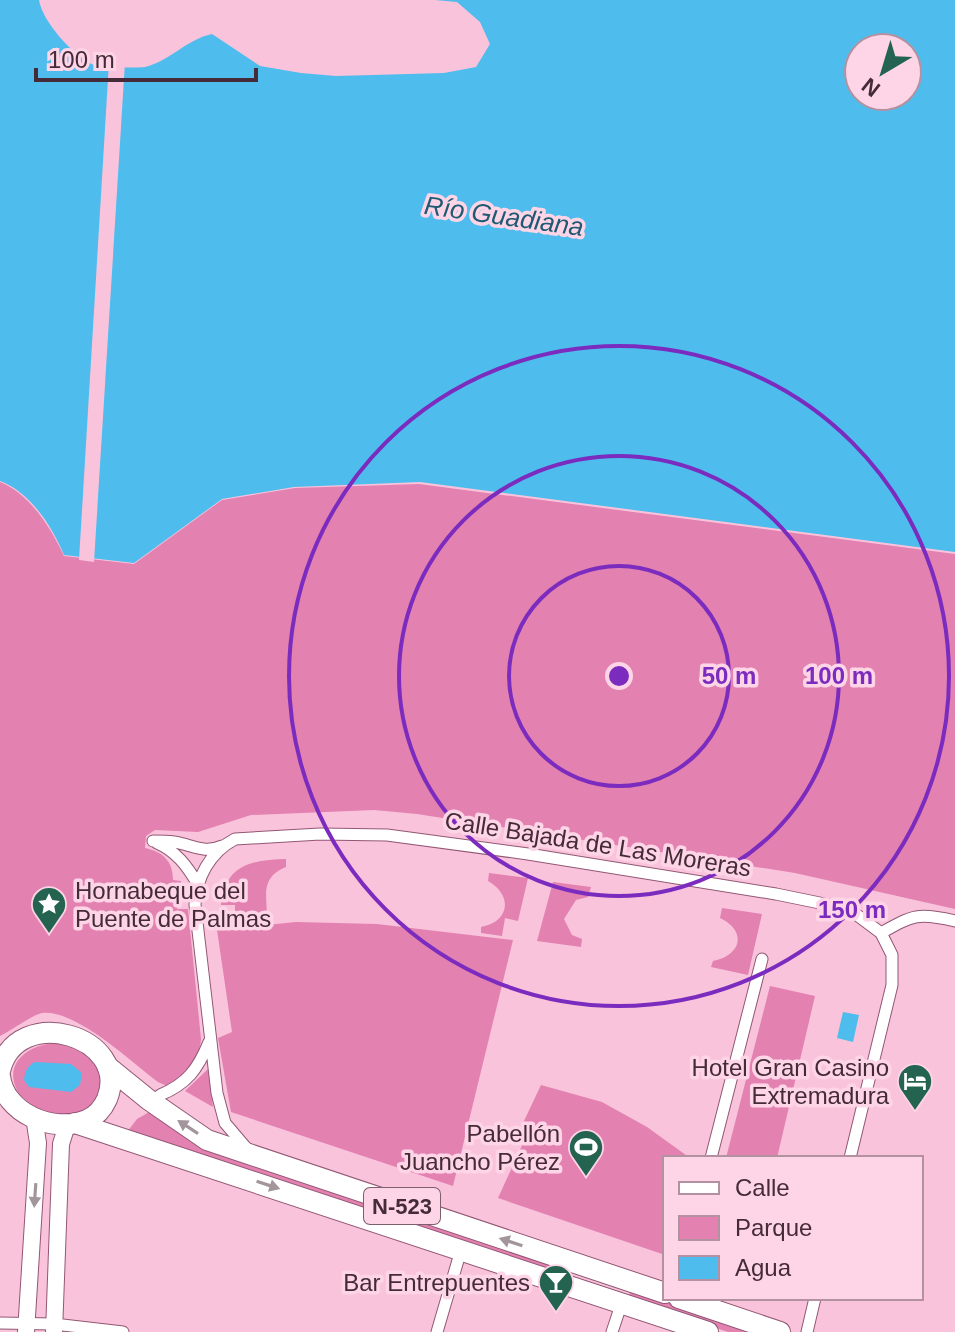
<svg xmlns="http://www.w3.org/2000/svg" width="955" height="1332" viewBox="0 0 955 1332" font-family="Arial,sans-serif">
<rect width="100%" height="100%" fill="#f9c3db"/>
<path fill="#e381b1" d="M0,482C30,494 51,528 64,556L134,564L222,500L295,488L419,484L955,554V909L795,873L417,814L374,810L251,815L198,832L155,830L146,836L145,848C163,852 173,861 173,880L181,881L177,909H188L201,1039C199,1061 187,1078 167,1086L158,1082C131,1062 76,1009 42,1013C32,1015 12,1030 0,1036Z
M286,859V867C260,878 267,894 267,919H235V905H221C225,865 251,860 286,859Z
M489,873L528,878L518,921L505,918L502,936L481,933V927C510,922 513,895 488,881Z
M553,882L591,887L588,897L576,900L564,919L572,935L582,939L581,947L537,941Z
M722,908L762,914L748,975L711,967L713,961C742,955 747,931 720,918Z
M296,922L377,924L513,940L453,1186L231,1112L218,1038L232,1032L217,930Z
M770,986L815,996L777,1158H726Z
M56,1043C147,1064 82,1154 20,1095C0,1065 28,1044 56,1043Z
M208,1069L213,1107L185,1091Z
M541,1085L602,1102L647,1127L690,1158H665V1255L498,1198L531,1126L523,1123Z
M151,1111L548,1263L564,1277L127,1132L137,1119Z
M628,1288L756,1332H728L631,1299Z"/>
<path fill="#4ebded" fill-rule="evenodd" d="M0,0H39C42,21 74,57 94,65C102,68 137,68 145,67C170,61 187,39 212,34L260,66L301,73L336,76L444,73L476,67L490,44L480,22L457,2L435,0H955V552L420,482L294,487L222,499L134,563L64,555C52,526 30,492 0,481ZM859,48H907V96H859Z
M843,1012L859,1015L853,1042L837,1038Z
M35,1062L71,1064L82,1073L80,1085L71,1092L29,1087L24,1080C25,1072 27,1066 35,1062Z"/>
<path fill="#f9c3db" d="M109,62H125L94,562L79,560Z"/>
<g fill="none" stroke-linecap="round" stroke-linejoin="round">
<g stroke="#925774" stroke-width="13">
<path id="street" d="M153,841C160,841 167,841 174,842C193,845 204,854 222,846
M157,843C176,851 187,866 197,883
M881,933C913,915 918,912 955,921
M160,1095C187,1084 198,1069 209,1042
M248,1150L225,1123L217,1093L195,905C196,878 210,852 235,839L320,834L387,835L528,854L776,894L849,909L881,933L892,955V985L850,1158
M711,1158L762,959
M0,1323L54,1324L123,1332
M437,1332L461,1250
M612,1332L622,1302
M807,1332L815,1298"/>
</g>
<g stroke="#925774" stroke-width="18">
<path id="secondary" d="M26,1332L38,1143L34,1117
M54,1332L61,1144L67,1125"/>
</g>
<g stroke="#925774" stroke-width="22">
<path id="highway" d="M107,1066L149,1100L207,1140L665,1293
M0,1071C16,1002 132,1036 107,1099C103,1108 96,1116 87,1120C53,1134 4,1113 0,1076
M75,1123L708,1332
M679,1298L780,1332"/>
</g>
<use href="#street" stroke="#fff" stroke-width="11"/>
<use href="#secondary" stroke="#fff" stroke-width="16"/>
<use href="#highway" stroke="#fff" stroke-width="20"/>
</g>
<defs><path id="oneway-solid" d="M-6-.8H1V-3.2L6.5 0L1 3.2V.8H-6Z" transform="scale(2)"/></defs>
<g fill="#a2959c">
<use href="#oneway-solid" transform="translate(188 1127) rotate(-147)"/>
<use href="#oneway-solid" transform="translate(268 1185) rotate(18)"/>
<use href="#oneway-solid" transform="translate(35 1195) rotate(94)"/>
<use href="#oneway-solid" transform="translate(511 1242) rotate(-162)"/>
</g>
<g fill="none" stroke="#7b2cbf" stroke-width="4">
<circle cx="619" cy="676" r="110"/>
<circle cx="619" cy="676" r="220"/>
<circle cx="619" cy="676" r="330"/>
</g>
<defs>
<g id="sight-pin" transform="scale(1.8)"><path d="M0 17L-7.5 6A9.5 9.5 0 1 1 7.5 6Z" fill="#24634f" stroke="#fed5e7"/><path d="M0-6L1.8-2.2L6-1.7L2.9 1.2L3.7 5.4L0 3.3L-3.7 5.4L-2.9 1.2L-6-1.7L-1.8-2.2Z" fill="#fff"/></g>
<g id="hotel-pin" transform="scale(1.8)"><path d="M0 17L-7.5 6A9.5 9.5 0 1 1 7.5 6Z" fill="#24634f" stroke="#fed5e7"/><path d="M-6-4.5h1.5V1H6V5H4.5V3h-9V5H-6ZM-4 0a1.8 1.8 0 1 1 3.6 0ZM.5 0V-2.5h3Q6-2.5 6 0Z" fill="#fff"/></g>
<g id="stadium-pin" transform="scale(1.8)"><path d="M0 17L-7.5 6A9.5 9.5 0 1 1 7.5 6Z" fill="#24634f" stroke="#fed5e7"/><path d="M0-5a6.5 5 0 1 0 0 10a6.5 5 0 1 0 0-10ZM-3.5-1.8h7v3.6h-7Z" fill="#fff"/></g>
<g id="bar-pin" transform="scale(1.8)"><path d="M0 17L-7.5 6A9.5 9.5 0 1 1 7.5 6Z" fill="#24634f" stroke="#fed5e7"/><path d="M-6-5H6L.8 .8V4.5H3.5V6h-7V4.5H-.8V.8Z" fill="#fff"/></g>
</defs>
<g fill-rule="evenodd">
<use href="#sight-pin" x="49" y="904"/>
<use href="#hotel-pin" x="915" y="1081"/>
<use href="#stadium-pin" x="586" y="1147"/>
<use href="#bar-pin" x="556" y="1282"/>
</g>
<g text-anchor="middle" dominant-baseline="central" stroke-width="7" stroke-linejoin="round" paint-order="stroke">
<rect fill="#fed5e7" stroke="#7c5e6c" stroke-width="2" x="364" y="1188" width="76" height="36" rx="6"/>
<g font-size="22" font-weight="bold" fill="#452b38">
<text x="402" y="1206">N-523</text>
</g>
<g font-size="24" fill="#452b38" stroke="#fed5e7">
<text transform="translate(598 844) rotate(9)">Calle Bajada de Las Moreras</text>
</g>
<g font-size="24" fill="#452b38" stroke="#fed5e7" text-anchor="end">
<text x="75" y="890" text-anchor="start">Hornabeque del<tspan x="75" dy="28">Puente de Palmas</tspan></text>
<text x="889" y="1067">Hotel Gran Casino<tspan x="889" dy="28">Extremadura</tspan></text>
<text x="560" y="1133">Pabellón<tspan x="560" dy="28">Juancho Pérez</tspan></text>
<text x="530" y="1282">Bar Entrepuentes</text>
</g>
<g font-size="26" font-style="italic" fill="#1e5a72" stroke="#fed5e7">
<text transform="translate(504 216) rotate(8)">Río Guadiana</text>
</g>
</g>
<circle cx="619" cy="676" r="12" fill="#7b2cbf" stroke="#fed5e7" stroke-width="4"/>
<g font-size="24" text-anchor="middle" font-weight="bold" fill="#7b2cbf" stroke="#fed5e7" stroke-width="7" stroke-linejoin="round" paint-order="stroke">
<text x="729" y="684">50 m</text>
<text x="839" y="684">100 m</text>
<text x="852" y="918">150 m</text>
</g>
<rect x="663" y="1156" width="260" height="144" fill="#fed5e7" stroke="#b491a1" stroke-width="2"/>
<rect x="679" y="1182" width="40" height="12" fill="#ffffff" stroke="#b491a1" stroke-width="2"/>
<text x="735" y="1196" font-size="24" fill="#452b38">Calle</text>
<rect x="679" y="1216" width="40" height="24" fill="#e381b1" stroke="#b491a1" stroke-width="2"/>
<text x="735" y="1236" font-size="24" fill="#452b38">Parque</text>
<rect x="679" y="1256" width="40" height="24" fill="#4ebded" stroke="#b491a1" stroke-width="2"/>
<text x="735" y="1276" font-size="24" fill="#452b38">Agua</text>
<g transform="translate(883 72) rotate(218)"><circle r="38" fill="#fed5e7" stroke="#b491a1" stroke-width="2"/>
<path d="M0-6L14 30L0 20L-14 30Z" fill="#24634f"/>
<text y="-12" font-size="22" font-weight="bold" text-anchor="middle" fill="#452b38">N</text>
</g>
<path d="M36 68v12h220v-12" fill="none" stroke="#452b38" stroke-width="4"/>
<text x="48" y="68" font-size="24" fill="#452b38" stroke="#fed5e7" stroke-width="6" paint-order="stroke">100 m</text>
</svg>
